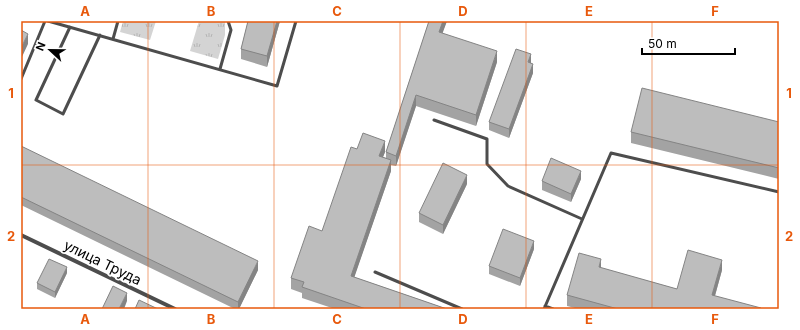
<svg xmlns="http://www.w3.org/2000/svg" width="800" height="330" viewBox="0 0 800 330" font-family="Inter,sans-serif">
<defs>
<pattern id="grass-tufts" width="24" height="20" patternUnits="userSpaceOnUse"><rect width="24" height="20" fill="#d4d4d4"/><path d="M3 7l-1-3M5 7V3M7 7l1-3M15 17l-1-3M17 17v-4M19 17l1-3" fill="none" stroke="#b4b4b4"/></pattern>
</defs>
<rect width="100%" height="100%" fill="#fff"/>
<path fill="url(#grass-tufts)" d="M123,21H156L150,40L120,32Z
M199,21H221L225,22V35L218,59L190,51Z"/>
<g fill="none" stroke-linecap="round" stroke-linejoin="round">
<path stroke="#4d4d4d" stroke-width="3" d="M48,21L277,86L296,21
M70,27L36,100L63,114L100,35
M113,39L118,21
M220,69L231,30L228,21
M21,79L45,21
M434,120L487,139V164L508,186L582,219
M375,272L462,309
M545,306L553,309
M544,309L611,153L779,192"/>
<path stroke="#4d4d4d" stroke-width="4" d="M21,235L175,309"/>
</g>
<path fill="#a3a3a3" d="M248,21H280L267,67L241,59V49Z
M429,21H447L442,33L497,62L476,126L416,106L396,166L391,165V171L354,277L447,309H335L302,298V293L291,289V278L322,231L357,149L385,152L383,157L386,158V152Z
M531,63L533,73L509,138L489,130V122Z
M779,122V179L631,143V132Z
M21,146L258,270L239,309H235L21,205Z
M581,179L571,202L542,190V181Z
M467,184L443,234L419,222V213Z
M534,249L520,286L489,274V266Z
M601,268L677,289L722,270L715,296L761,309H579L567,306V295Z
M67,273L55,298L37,289V283Z"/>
<path fill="#848484" d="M277,21H280L267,67V56Z
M443,21H447L439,43V32Z
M28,34V44L21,59V48Z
M497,51V62L476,126V115Z
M531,54V63L528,71V62Z
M533,64V73L509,138V129Z
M416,95V106L396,166V156Z
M385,141V152L379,167V156Z
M391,160V171L351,287V276Z
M581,171V179L571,202V194Z
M467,175V184L443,234V225Z
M534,241V249L520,286V278Z
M601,259V270L599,267Z
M722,260V270L712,306V295Z
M258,261V270L239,309H238V302Z
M67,267V273L55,298V292Z
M127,293V301L124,309H119Z"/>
<path fill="#bdbdbd" stroke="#848484" d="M248,21H277L267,56L241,49Z
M429,21H443L439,32L497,51L476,115L416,95L396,156L386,152Z
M21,30L28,34L21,48Z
M516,49L531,54L528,62L533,64L509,129L489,122Z
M642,88L779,122V168L631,132Z
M363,133L385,141L379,156L391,160L351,276L447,309H366L302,287L304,282L291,278L309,226L322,231L351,147L357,149Z
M21,146L258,261L238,302L21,197Z
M551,158L581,171L571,194L542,181Z
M443,163L467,175L443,225L419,213Z
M503,229L534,241L520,278L489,266Z
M688,250L722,260L712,295L761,308V309H618L567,295L579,253L601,259L599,267L677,289Z
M49,259L67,267L55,292L37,283Z
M113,286L127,293L119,309H102Z
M139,300L158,309H135Z"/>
<path fill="none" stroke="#e8590c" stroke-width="1" stroke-opacity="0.55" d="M148,21V309M274,21V309M400,21V309M526,21V309M652,21V309M21,165H779"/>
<g text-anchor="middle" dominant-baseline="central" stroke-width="3.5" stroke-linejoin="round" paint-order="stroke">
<g font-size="14" fill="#000" stroke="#fff">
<text transform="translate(103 262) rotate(26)">улица Труда</text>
</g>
</g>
<rect width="800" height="330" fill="none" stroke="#ffffff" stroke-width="44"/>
<g transform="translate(50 50) rotate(292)" stroke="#ffffff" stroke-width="3" paint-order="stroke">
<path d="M0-3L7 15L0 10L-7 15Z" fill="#000000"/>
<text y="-6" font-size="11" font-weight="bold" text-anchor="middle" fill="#000000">N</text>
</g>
<path d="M642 48v6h93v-6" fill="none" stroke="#000000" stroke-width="2"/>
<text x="648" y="48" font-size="12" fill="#000000" stroke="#ffffff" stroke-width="3" paint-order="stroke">50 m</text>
<rect x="22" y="22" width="756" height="286" fill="none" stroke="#e8590c" stroke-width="1.5"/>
<g font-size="13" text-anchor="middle" font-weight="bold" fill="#e8590c">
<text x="85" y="16">A</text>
<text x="211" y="16">B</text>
<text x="337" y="16">C</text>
<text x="463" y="16">D</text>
<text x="589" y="16">E</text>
<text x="715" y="16">F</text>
<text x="11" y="98">1</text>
<text x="789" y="98">1</text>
<text x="11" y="241">2</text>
<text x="789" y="241">2</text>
<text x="85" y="324">A</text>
<text x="211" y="324">B</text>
<text x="337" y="324">C</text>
<text x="463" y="324">D</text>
<text x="589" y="324">E</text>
<text x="715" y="324">F</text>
</g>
</svg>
